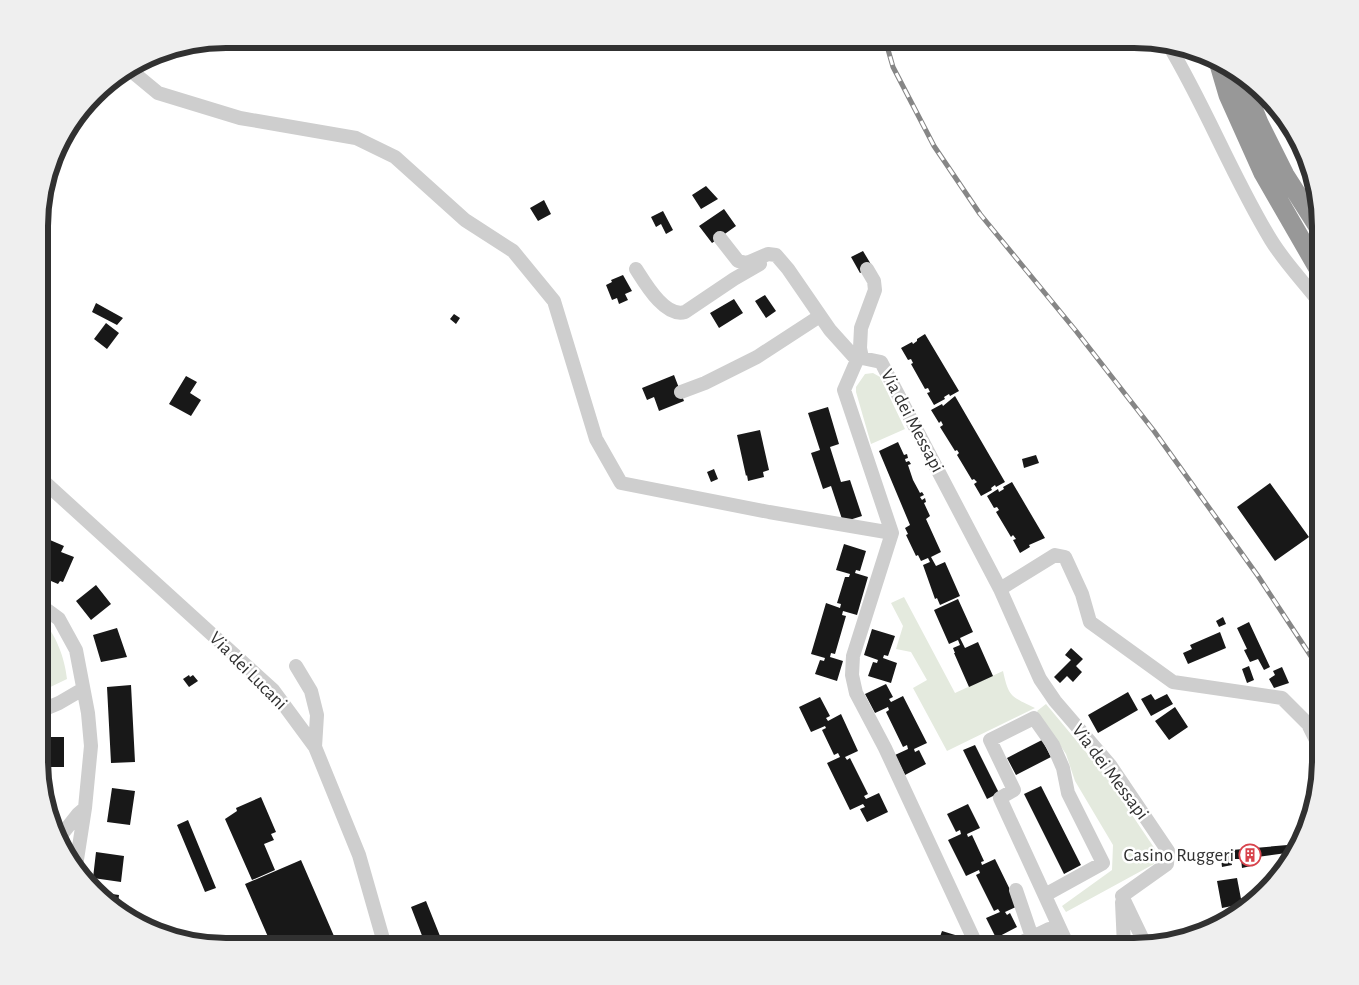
<svg xmlns="http://www.w3.org/2000/svg" width="1359" height="985" viewBox="0 0 1359 985" font-family="'Alegreya Sans',sans-serif">
<rect width="100%" height="100%" fill="#fff"/>
<path fill="#e4eade" d="M873,373L880,377L905,429L871,444L856,392V387L865,374Z
M904,597L955,693L1003,671C1009,698 1011,696 1035,708L947,751L913,688L927,680L911,652L896,649L903,626L891,603Z
M40,618C56,633 65,659 67,679L40,692Z
M1046,704L1105,775L1155,849L1154,864L1066,912L1062,906L1112,870L1113,845L1075,781L1066,754L1037,711Z"/>
<path fill="#181818" d="M706,186L718,199L701,209L692,195Z
M544,200L551,214L538,221L530,208Z
M724,209L736,226L712,243L699,226Z
M663,211L673,230L666,234L661,224L656,227L651,217Z
M863,251L872,266L860,273L851,257Z
M623,275L632,291L625,294L628,300L619,304L617,298L612,300L606,285L612,282L611,280Z
M765,295L776,311L766,318L755,301Z
M734,299L743,313L719,328L710,313Z
M96,303L123,318L117,325L92,312Z
M454,314L460,318L456,324L450,319Z
M106,323L119,333L107,349L94,339Z
M925,334L959,391L950,396L949,394L944,397L945,399L934,405L927,393L930,392L928,388L925,389L911,364L913,363L911,359L908,360L901,348L912,342L913,344L917,341V339Z
M674,375L684,401L659,411L654,397L647,400L642,388Z
M186,376L197,382L190,393L201,400L191,416L169,404Z
M955,396L1005,482L996,487L995,485L991,488L992,490L981,496L974,484L977,482L974,479L972,480L957,455L959,453L957,450L955,451L940,427L943,425L941,421L939,423L931,410L942,404L943,406Z
M828,407L839,444L830,447L841,482L850,480L862,516L843,522L831,486L823,489L811,453L820,450L808,413Z
M760,430L769,470L763,472L764,477L748,481L747,475L746,476L737,435Z
M898,442L904,455L907,454L908,458L905,459L906,462L909,461L911,464L908,465L913,480L920,493L922,492L924,495L920,497L922,500L925,498L926,502L924,503L930,516L926,519L941,552L931,557L936,566L945,562L960,596L940,605L937,598L935,599L923,565L930,562L928,558L921,561L918,555L916,556L906,535L908,534L905,528L910,525L879,451Z
M1036,455L1039,463L1024,468L1022,459Z
M714,469L718,479L711,482L707,472Z
M1012,482L1045,538L1029,545L1030,547L1020,553L1013,540L1016,539L1013,535L1011,537L996,512L999,510L997,507L994,508L987,496L998,489L999,492L1004,489L1003,487Z
M1270,483L1309,537L1275,561L1237,507Z
M43,537L64,546L61,552L74,557L63,582L60,581L58,584L44,578L46,574L40,571V542Z
M844,544L866,551L860,571L856,570L855,573L868,577L857,615L843,611L842,615L846,616L835,654L831,653L830,657L843,661L837,681L815,674L820,660L824,661L825,658L811,654L826,603L840,608L841,604L837,603L845,577H849L850,574L836,570Z
M96,585L111,604L91,620L76,601Z
M958,599L973,632L960,638L965,648L978,642L993,676L969,687L954,653H955L953,648L960,645L958,640L949,644L934,610Z
M1223,617L1226,624L1219,627L1216,621Z
M1249,622L1270,667L1264,670L1258,659L1250,662L1244,650L1247,649L1237,628Z
M117,628L127,657L101,662L93,635Z
M872,629L895,636L888,656L884,655L883,658L897,663L891,683L868,676L873,662L877,663L878,660L864,655Z
M1220,632L1226,648L1188,664L1183,653L1192,649L1190,645Z
M1071,648L1083,659L1076,666L1082,672L1073,682L1067,676L1060,683L1054,677L1071,660L1065,655Z
M1249,666L1254,680L1247,683L1242,669Z
M1282,667L1289,683L1274,688L1269,679L1275,675L1273,671Z
M189,675L190,677L193,675L198,681L189,687L183,679Z
M886,684L893,697L889,699L891,702L903,696L927,743L914,749L915,752L919,750L926,764L905,775L895,755L908,749L907,745L903,747L886,712L889,710L888,707L875,713L865,694Z
M131,685L135,762L111,763L107,687Z
M1128,692L1138,710L1098,733L1088,715Z
M1151,694L1155,700L1167,694L1173,704L1151,716L1141,699Z
M820,697L830,716L826,718L828,721L841,714L858,751L845,757L847,760L850,758L868,794L864,796L866,799L879,793L888,812L867,822L860,809L865,807L863,804L850,810L827,763L840,757L838,753L834,755L822,730L826,728L825,726L811,732L799,707Z
M1175,707L1188,727L1169,740L1155,721Z
M40,734H44V741H50V737H64V767H50V760H44V741H40Z
M1042,740L1051,757L1016,775L1007,758Z
M975,745L999,793L987,799L963,750Z
M1041,786L1081,865L1064,874L1024,794Z
M112,788L135,791L130,825L107,822Z
M44,794L53,795L51,811H49Z
M261,797L276,832L271,834L274,840L264,844L275,870L252,880L225,819L237,811L236,808Z
M968,804L980,828L967,834L968,837L972,835L984,861L981,862L982,865L995,859L1018,906L1005,912L1007,915L1010,913L1017,927L996,938L986,918L1000,912L998,909L994,911L976,875L980,873L979,870L966,876L948,840L961,834L960,830L956,832L947,814Z
M188,820L216,888L205,892L177,825Z
M1299,844L1294,852L1250,858L1251,866L1242,868L1241,859H1235L1234,854H1230L1232,865L1222,867L1220,851Z
M96,852L124,856L121,882L93,878Z
M301,860L337,943L331,946H272L245,884Z
M1237,878L1242,904L1222,908L1217,881Z
M98,892L119,895L117,911L112,907Z
M426,901L444,946H426L411,907Z
M942,931L965,938L962,946L937,945Z"/>
<g fill="none" stroke-linecap="round" stroke-linejoin="round">
<path stroke="#cbcbcb" stroke-width="2" stroke-dasharray="2.5 2.5" stroke-linecap="butt" d="M40,636L44,634L48,637L49,646L46,659L40,662
M40,647L49,646"/>
<path stroke="#cecece" stroke-width="14" d="M1168,44C1206,107 1232,176 1271,240C1285,263 1304,282 1320,303
M129,69L158,93L240,118L356,138L395,157L465,220L513,251L554,301L596,439L621,483L769,512L892,533
M720,238L738,261L747,263L768,254L776,255L788,269L830,330L857,360
M636,269C645,283 665,318 685,312L734,279L760,264
M862,358L860,348L861,328L875,290L874,281L867,269
M681,392L705,383L757,357L820,316
M40,478L273,690L315,747L359,855L385,946
M1000,589L1055,555L1065,557L1082,594L1090,622L1173,682L1282,698L1308,724L1320,748
M40,605L59,619L76,650L88,713L91,746L85,808L76,866
M296,666L311,691L317,715L315,747
M40,711L59,703L83,689
M59,838L78,814L85,808
M1016,890L1032,937
M1045,895L1103,863L1068,793L1063,768L1053,745L1034,718L990,740L1014,790L1000,798L1068,946
M1122,896L1145,944
M1122,902L1124,946
M977,946L885,748L856,693L852,675L853,656L892,533L844,390L857,360L862,358L881,362L1000,589L1040,679L1055,701L1110,765L1168,851L1167,864L1122,896
M1014,946L1049,929L1057,946"/>
<path stroke="#989898" stroke-width="19" d="M1218,61L1228,95L1263,173L1320,272
M1239,73L1259,123L1285,175L1320,230"/>
<g stroke="#868686" stroke-width="5">
<path id="rail" d="M885,39L893,67L934,146L980,214L1076,331L1154,431L1258,576L1320,670"/>
</g>
<use href="#rail" stroke="#fff" stroke-width="3" stroke-dasharray="9" stroke-linecap="butt"/>
</g>
<defs>
<g id="building-ring" transform="scale(1.125)"><circle r="9.5" fill="#fff" stroke="#d8434c" stroke-width="1.5"/><path d="M-4-6H4V6H1V3H-1V6H-4ZM-2.5-4.3h1.7v1.8h-1.7ZM.8-4.3h1.7v1.8H.8ZM-2.5-1h1.7V.8h-1.7ZM.8-1h1.7V.8H.8Z" fill="#d8434c"/></g>
</defs>
<g fill-rule="evenodd">
<use href="#building-ring" x="1250" y="855"/>
</g>
<g text-anchor="middle" dominant-baseline="central" stroke-width="5" stroke-linejoin="round" paint-order="stroke">
<g font-size="19" fill="#313131" stroke="#fff">
<text transform="translate(912 421) rotate(62)">Via dei Messapi</text>
<text transform="translate(248 671) rotate(45)">Via dei Lucani</text>
<text transform="translate(1110 772) rotate(53)">Via dei Messapi</text>
</g>
<g font-size="19" fill="#313131" stroke="#fff" text-anchor="end">
<text x="1234" y="855">Casino Ruggeri</text>
</g>
</g>
<path d="M0 0H1359V985H0ZM226 48H1134A178 178 0 0 1 1312 226V760A178 178 0 0 1 1134 938H226A178 178 0 0 1 48 760V226A178 178 0 0 1 226 48Z" fill="#efefef" fill-rule="evenodd"/>
<path fill="none" stroke="#313131" stroke-width="6" d="M226 48H1134A178 178 0 0 1 1312 226V760A178 178 0 0 1 1134 938H226A178 178 0 0 1 48 760V226A178 178 0 0 1 226 48Z"/>
</svg>
